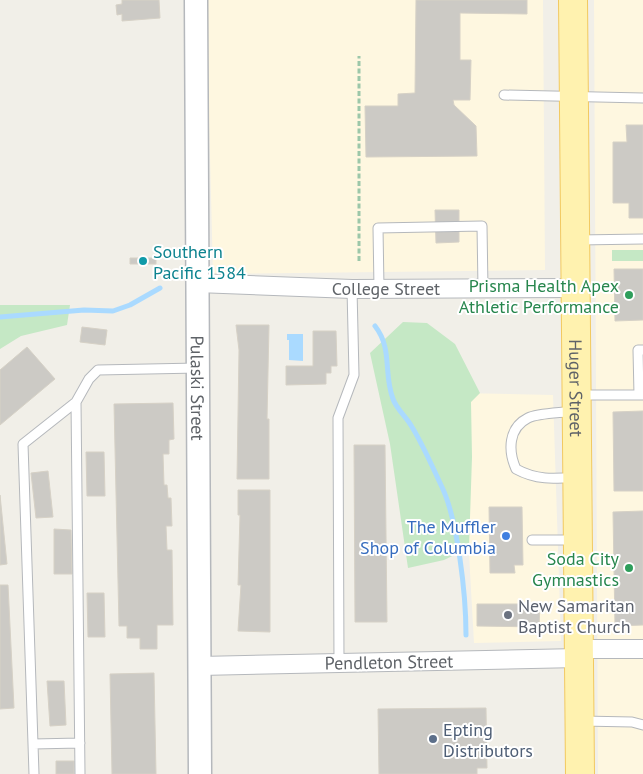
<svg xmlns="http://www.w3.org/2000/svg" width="643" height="774" viewBox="0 0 643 774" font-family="'PT Sans',sans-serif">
<rect width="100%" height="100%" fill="#f1efe8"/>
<path fill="#fef7e0" d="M206,0H543L545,270L213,274Z
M594,0H643V774H598Z
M460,393L553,395L561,641L474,643Z"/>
<path fill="#c5e8c5" d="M612,250H643V261H612Z
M0,305H70L67,325L21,336L0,349Z
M403,322L427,323L455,344L480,393L471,402L472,457L469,548L444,560L408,568L390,444L370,353Z"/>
<path fill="#aadaff" d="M287,334H303V361L289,360V340H287Z"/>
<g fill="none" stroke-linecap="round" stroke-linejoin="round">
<path stroke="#aadaff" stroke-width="5" d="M0,317L84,310L113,311L130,305L160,288
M375,326C393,349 383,373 393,399C397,410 406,416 412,427C423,445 432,466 441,485C458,519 466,596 466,635"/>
</g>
<path fill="#cccac5" stroke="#d6d1c6" d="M122,0H159L160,18L122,21V14L117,15L116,5L122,4Z
M416,0H527V14L460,13V60H471L470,100H453L454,105L476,126L477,156L366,157L365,106H398V94L415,93Z
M626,125H643V218H629V203H613V142H627Z
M435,210H459V242L436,243Z
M130,258H156V264H130Z
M614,269H643V320L615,321Z
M236,325H269L267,419H269V479H237L239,350Z
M82,327L107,330L105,345L80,342Z
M313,331H336L337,366H331V373H326V384L286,385V366H313Z
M27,347L55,379L0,425V370Z
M173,403L174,439L169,440V454H163L164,485H167L168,498H171L172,526H166L167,550H172L173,625H157V649H140V638H127V626H119L114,404Z
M643,411V491H614L613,412Z
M354,445H385L387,622H355Z
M86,452H104L105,496H87Z
M48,471L53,517L36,518L31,473Z
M238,490H270V632L238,631L241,585H238L240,515H238Z
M0,495L7,564L0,565Z
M489,507H522L523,565H514L515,573H490Z
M643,511V625L615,626L613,512Z
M54,529L71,530L72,574H54Z
M0,585H8L14,708L0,709Z
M87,593H104L105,637H88Z
M477,604H540L539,627L477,626Z
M154,673L156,774H112L110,674Z
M47,681H64L66,725L50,726Z
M486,708L487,768H477V774H379L378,709Z
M56,761H74V774H56Z"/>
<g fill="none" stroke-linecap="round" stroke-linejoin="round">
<g stroke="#b5b8bc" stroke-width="11">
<path id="service" d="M504,95L643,98
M578,240L643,239
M379,288L378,228L482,226L483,288
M579,395H643
M639,395L638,350H643
M76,402L80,774
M574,411C562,413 538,413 528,418C508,428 508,451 516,469C536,480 553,479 576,477
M532,540H575
M339,663L338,418L354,375L352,289
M582,721L632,722L643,725
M33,744L80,743
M34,774L23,444L76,402L89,379L98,370L198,368"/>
</g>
<g stroke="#b5b8bc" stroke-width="20">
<path id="minor" d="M197,283L352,289L575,288
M579,649H643
M200,666L579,658"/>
</g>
<g stroke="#b5b8bc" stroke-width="25">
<g id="tertiary">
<path id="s1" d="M196,0L200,774"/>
</g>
</g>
<g stroke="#f2c960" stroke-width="30">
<g id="primary">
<path id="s2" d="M573,0L580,774"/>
</g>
</g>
<path stroke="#9cc7a9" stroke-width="3" stroke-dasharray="5 2.5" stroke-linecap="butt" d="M359,261V56"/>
<use href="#service" stroke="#fff" stroke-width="9"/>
<use href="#minor" stroke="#fff" stroke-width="18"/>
<use href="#tertiary" stroke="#fff" stroke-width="22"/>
<use href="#primary" stroke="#fff2af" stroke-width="28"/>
</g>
<circle fill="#0f9aa8" stroke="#fff" stroke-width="2" cx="143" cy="261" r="5"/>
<g fill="#2e9e5b" stroke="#fff" stroke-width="2">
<circle cx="629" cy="295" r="5"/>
<circle cx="629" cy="568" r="5"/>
</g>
<circle fill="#3f7fe0" stroke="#fff" stroke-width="2" cx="506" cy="536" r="5"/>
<circle fill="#6b7280" stroke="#fff" stroke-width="2" cx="508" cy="615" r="5"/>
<circle fill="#5c6f8a" stroke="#fff" stroke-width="2" cx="433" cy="739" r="5"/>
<g text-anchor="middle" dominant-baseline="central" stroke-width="4" stroke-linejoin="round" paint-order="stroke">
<g font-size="18" fill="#0d838f" stroke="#fff" text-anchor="start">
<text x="153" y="251">Southern<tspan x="153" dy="21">Pacific 1584</tspan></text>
</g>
<g font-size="18" fill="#27864d" stroke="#fff" text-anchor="end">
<text x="619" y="285">Prisma Health Apex<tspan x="619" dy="21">Athletic Performance</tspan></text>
<text x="619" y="558">Soda City<tspan x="619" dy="21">Gymnastics</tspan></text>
</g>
<g font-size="18" fill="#5f6368" stroke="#fff">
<text x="386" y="288">College Street</text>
<text stroke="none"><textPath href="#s1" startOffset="388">Pulaski Street</textPath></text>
<text stroke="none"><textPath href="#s2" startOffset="388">Huger Street</textPath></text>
<text transform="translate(389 662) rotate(-1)">Pendleton Street</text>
</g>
<g font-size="18" fill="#366cbe" stroke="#fff" text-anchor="end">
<text x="496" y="526">The Muffler<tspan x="496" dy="21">Shop of Columbia</tspan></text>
</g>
<g font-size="18" fill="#5b616d" stroke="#fff" text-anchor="start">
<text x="518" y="605">New Samaritan<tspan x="518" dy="21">Baptist Church</tspan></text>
</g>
<g font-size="18" fill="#4e5e75" stroke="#fff" text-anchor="start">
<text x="443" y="729">Epting<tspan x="443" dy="21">Distributors</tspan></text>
</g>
</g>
</svg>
